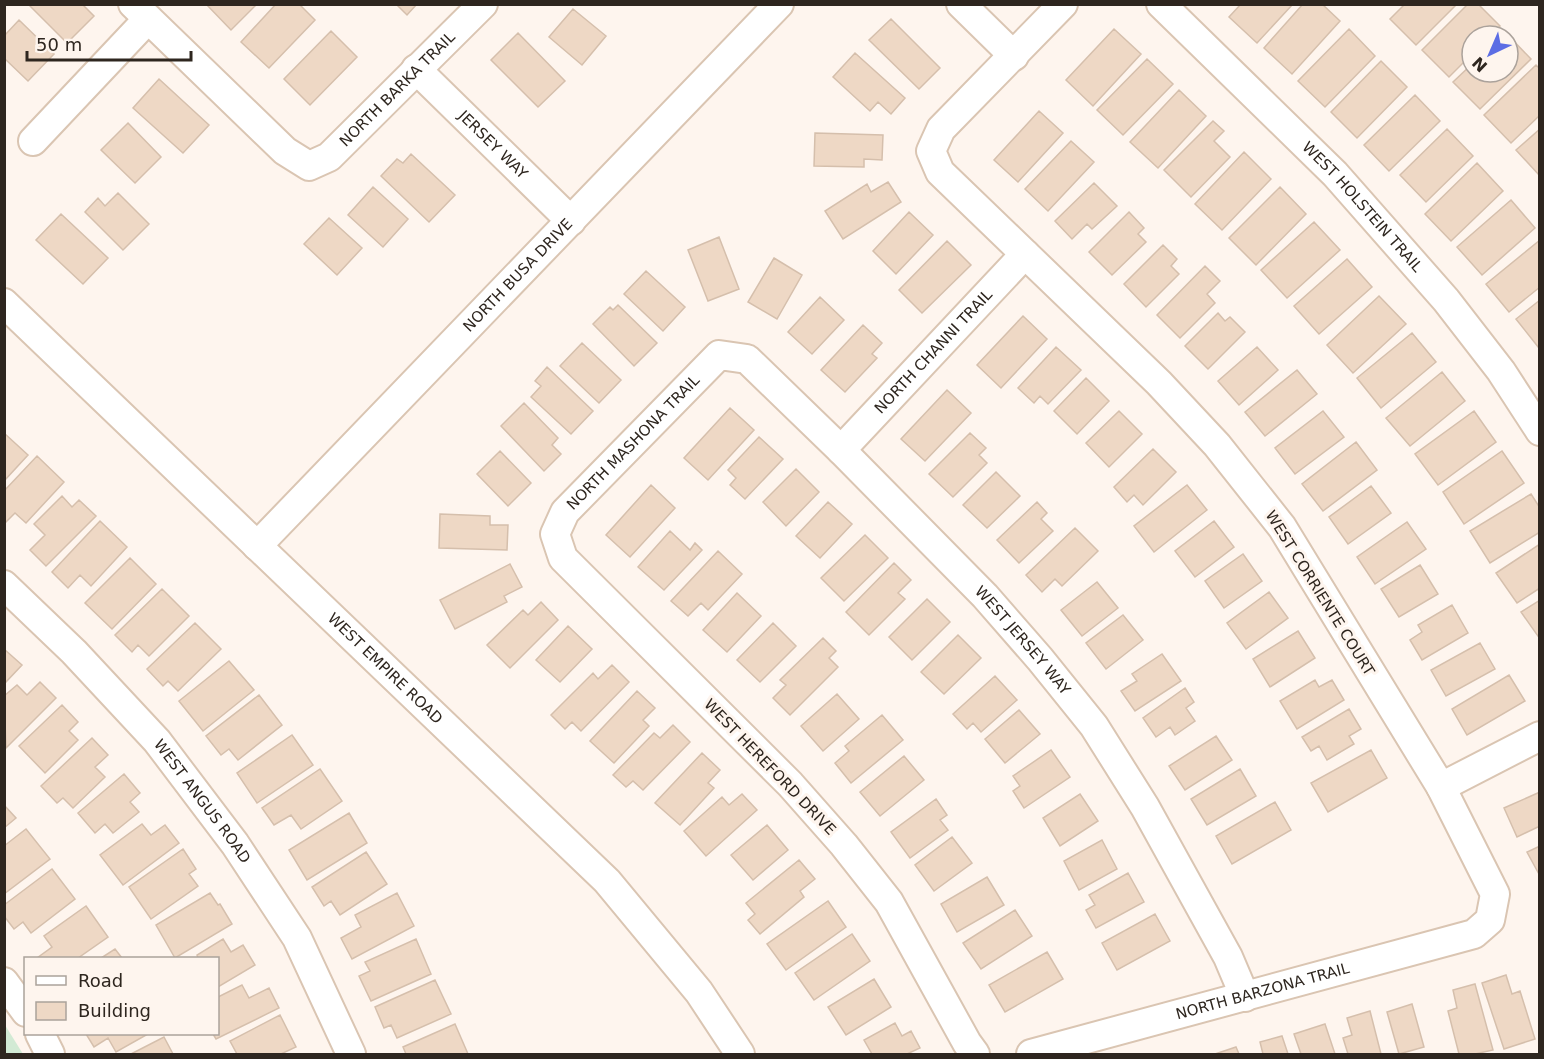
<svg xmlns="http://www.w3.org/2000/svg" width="1544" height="1059" viewBox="0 0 1544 1059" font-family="'DejaVu Sans',sans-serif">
<rect width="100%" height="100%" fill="#fef5ee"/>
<path fill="#d2ead4" d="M4,1025H5L23,1054H5Z"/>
<path fill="#eed8c5" stroke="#d5bfac" stroke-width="1.5" d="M28,4H82L94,16L67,43Z
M206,4H257L231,30Z
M276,4H299L315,20L269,68L241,42Z
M396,4H417L407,15Z
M1241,4H1293L1257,43L1229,17Z
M1303,4H1322L1340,21L1292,74L1264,48Z
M1405,4H1457L1416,45L1390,19Z
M1468,4H1478L1500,26L1490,36H1472V54L1449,77L1422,50Z
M573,9L606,36L582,65L549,37Z
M891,19L940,68L919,89L869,40Z
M19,20L54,54L28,81L4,58V36Z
M1114,29L1141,54L1093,106L1066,80Z
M1349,29L1375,56L1325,107L1298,81Z
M331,31L357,57L310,105L284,79Z
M1505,32L1531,59L1480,109L1453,82L1472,64V72H1508V36H1501Z
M518,33L565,81L538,107L491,60Z
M855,53L905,98L891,114L878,102L870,111L833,77Z
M1147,59L1173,84L1123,135L1097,110Z
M1381,61L1407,87L1357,138L1331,112Z
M1536,65L1540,69V115L1511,143L1484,115Z
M159,79L209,125L183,153L133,108Z
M1179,90L1206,116L1158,168L1130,142Z
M1415,95L1440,121L1389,171L1364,145Z
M1039,111L1063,133L1018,182L994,160Z
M1213,121L1224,131L1214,141L1230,157L1191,197L1164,170Z
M128,123L161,157L135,183L101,150Z
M1447,129L1473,156L1426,202L1400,175Z
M1540,129V176L1516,150Z
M815,133L883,135L882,160L864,159V167L814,166Z
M1071,141L1094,162L1048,211L1025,189Z
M1244,152L1271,179L1222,230L1195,204Z
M411,154L455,195L429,222L381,176L397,159L403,163Z
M1477,163L1503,191L1451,241L1425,214Z
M888,182L901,202L843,239L825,211L867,184L871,192Z
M1094,183L1117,206L1092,229L1087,224L1072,239L1055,221Z
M373,187L408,219L383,247L348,215Z
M1280,187L1306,214L1256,265L1229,238Z
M118,193L149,224L123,250L85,212L98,198L105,206Z
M1511,200L1535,228L1482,275L1457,247Z
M909,212L933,235L896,274L873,251Z
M1129,212L1144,228L1138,234L1146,242L1112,275L1089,252Z
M61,214L108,258L83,284L36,240Z
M329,218L362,248L337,275L304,244Z
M1314,222L1340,250L1287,298L1261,270Z
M719,237L739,289L708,301L688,250Z
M1540,240V287L1509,312L1486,284Z
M947,241L971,265L922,313L899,290Z
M1163,245L1177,259L1171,266L1179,274L1146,307L1124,284Z
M774,258L802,275L777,319L748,302Z
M1347,259L1372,287L1319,334L1294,306Z
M1205,266L1220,281L1207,294L1215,303L1180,338L1157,315Z
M646,271L685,307L663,331L624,294Z
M1379,296L1406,324L1353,373L1327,345Z
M820,297L844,320L812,354L788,332Z
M1540,300V347L1539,348L1516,319Z
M618,305L657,343L634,366L593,324L610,307L613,310Z
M1218,313L1225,321L1230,317L1245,332L1208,369L1185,346Z
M1023,316L1047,339L1001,388L977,365Z
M863,325L882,343L872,354L877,358L845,392L821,370Z
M1412,333L1436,362L1381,408L1357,378Z
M582,343L621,380L599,403L560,366Z
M1056,347L1081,370L1048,404L1040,396L1034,403L1018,388Z
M1257,347L1278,370L1239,405L1218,381Z
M547,367L593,411L571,434L531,397L541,386L535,381Z
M1297,370L1317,394L1265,436L1245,412Z
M1442,372L1465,401L1410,446L1386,418Z
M1086,378L1109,401L1077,434L1054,411Z
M947,390L971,413L925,461L901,439Z
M524,403L558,438L552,445L561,454L544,471L501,426Z
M730,408L754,430L708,480L684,458Z
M1119,411L1142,434L1109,467L1086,443Z
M1323,411L1344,437L1295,474L1275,448Z
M1474,411L1496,442L1438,485L1415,454Z
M4,433L28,455L4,481Z
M970,433L986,448L979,455L987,463L953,497L929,474Z
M759,437L783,459L745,499L730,485L736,478L728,470Z
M1356,442L1377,470L1323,511L1302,484Z
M1153,449L1176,472L1143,505L1134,495L1127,502L1114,487Z
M500,451L531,483L508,506L477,474Z
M1502,451L1524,483L1464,524L1443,492Z
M37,456L64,482L26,523L15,513L4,524V491Z
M796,469L819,492L786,526L763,502Z
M996,472L1020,496L987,528L963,505Z
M651,485L675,508L630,557L606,535Z
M1187,485L1207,510L1154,552L1134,526Z
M1371,486L1391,513L1348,544L1329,517Z
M1531,494L1540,508V532L1490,563L1470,531Z
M62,496L72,507L79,500L96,516L46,566L30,550L45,535L34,524Z
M828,502L852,524L820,558L796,536Z
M1037,502L1047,513L1041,519L1053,531L1019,563L997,540Z
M440,514L490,516V525H508L507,550L439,548Z
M100,521L127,547L91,586L80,575L68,588L52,572Z
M1214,521L1234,547L1195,577L1175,551Z
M1407,522L1426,549L1375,584L1357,557Z
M1075,528L1098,551L1062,586L1055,579L1042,592L1026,575Z
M670,531L690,550L695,543L702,550L664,590L638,567Z
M865,535L888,558L844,601L821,578Z
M1540,544V588L1517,603L1496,573Z
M718,551L742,574L708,610L701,603L688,616L671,601Z
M1243,554L1262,581L1224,608L1205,581Z
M130,558L156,584L112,629L85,603Z
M894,563L911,580L898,593L905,599L869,635L846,612Z
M510,564L522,587L504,596L507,602L455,629L440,600Z
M1420,565L1438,594L1399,617L1381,589Z
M1097,582L1118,608L1082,636L1061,610Z
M162,589L189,616L149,656L138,645L132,652L115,635Z
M1269,592L1288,618L1246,649L1227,623Z
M737,593L761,616L727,652L703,630Z
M927,599L950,622L912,660L889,637Z
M1540,600V639L1521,612Z
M541,602L558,620L510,668L487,645L523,610L528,615Z
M1452,605L1468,633L1422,660L1410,640L1422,632L1418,625Z
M1123,615L1143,640L1106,669L1086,643Z
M195,623L221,649L178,691L168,681L163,686L147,669Z
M773,623L796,646L760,682L737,660Z
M568,626L592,649L560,682L536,660Z
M1298,631L1315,658L1270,687L1253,659Z
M958,635L981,658L944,694L921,672Z
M823,638L836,651L829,658L838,667L790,715L773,698L786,685L780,680Z
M1480,643L1495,669L1446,696L1431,670Z
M4,649L22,665L4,684Z
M1162,654L1181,681L1135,711L1121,691L1137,681L1132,674Z
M229,661L254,690L203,731L179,701Z
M612,665L629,682L581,731L572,722L565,729L551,715L593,673L598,679Z
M1509,675L1525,701L1467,735L1452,709Z
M995,676L1017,700L981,732L973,723L967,729L953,714Z
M1315,680L1319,687L1332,680L1344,700L1297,729L1280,701Z
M40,682L56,698L6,748L4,696L17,685L27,695Z
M1185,688L1194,702L1186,708L1195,721L1175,735L1170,727L1156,737L1143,718Z
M637,691L655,708L643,720L649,726L614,763L590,741Z
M837,694L859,719L823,751L801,726Z
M259,695L282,725L238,760L229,749L221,755L206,736Z
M62,705L78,722L69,731L78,740L45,773L19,746Z
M1349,709L1361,729L1349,736L1354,744L1327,760L1319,746L1311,751L1302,737Z
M1019,710L1040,734L1005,763L985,739Z
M882,715L903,740L851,783L835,763L849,751L845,746Z
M673,725L690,742L643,790L633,781L626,787L613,775L654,733L660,738Z
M292,735L313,765L257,803L237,773Z
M1216,736L1232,760L1185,790L1169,766Z
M92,738L108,755L95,767L105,777L73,808L63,798L57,803L41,786Z
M1051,750L1070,777L1024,808L1013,791L1020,786L1013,776Z
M1371,750L1387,778L1328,812L1311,783Z
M702,753L720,770L708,783L714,788L680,825L655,803Z
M904,756L924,780L880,816L860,792Z
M320,769L342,801L301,829L291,815L274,825L262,808Z
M1240,769L1256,796L1207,825L1191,799Z
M124,774L140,793L130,802L139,812L113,833L105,824L95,833L78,813Z
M1540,792V826L1517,837L1504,808Z
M742,794L757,810L706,856L684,831L722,797L729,805Z
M1080,794L1098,821L1060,846L1043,818Z
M936,799L947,815L940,820L948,830L910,858L891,832Z
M1275,802L1291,830L1232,864L1216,836Z
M4,805L16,818L4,828Z
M349,813L367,843L307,880L289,850Z
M142,824L151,835L165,825L179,843L123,885L100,855Z
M767,825L788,850L753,880L731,855Z
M26,829L50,859L4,894V846Z
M952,837L972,863L934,891L915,865Z
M1102,840L1117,869L1079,890L1064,861Z
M1540,846V876L1527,852Z
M183,849L196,869L189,874L198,886L151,919L129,887Z
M366,852L387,884L340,915L331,901L324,906L312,887Z
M799,860L815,879L800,891L804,897L760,934L748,920L755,914L746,903Z
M52,869L75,899L31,933L23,922L14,929L4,916V905Z
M1128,873L1144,902L1096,928L1086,910L1095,905L1089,895Z
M987,877L1004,905L957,932L941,904Z
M210,893L218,905L220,904L232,924L175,958L156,925Z
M397,893L414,926L352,959L341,938L361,927L355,915Z
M828,901L846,927L786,970L767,944Z
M86,906L108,937L78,958H37L52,947L44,936Z
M1015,910L1032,936L981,969L963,943Z
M1155,914L1170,941L1117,970L1102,943Z
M852,934L870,961L814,1000L795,973Z
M223,939L231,952L243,945L255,965L218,987V958H198L197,955Z
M416,939L431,974L371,1001L359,976L370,971L365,962Z
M115,949L122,958H101Z
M1047,952L1063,979L1005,1012L989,985Z
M1506,975L1512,994L1520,991L1535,1039L1504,1049L1482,983Z
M874,979L891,1007L846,1035L828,1007Z
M435,980L451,1014L397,1038L391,1025L384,1028L375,1007Z
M1475,984L1493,1050L1475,1054H1459L1448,1011L1457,1008L1453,990Z
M242,985L249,998L269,988L279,1008L216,1039L213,1034H218V997Z
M1412,1004L1424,1047L1399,1054L1387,1012Z
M1370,1011L1381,1054H1348L1343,1038L1352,1035L1347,1018Z
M280,1015L296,1047L281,1054H237L230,1041Z
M895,1023L902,1036L911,1031L920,1048L907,1054H872L864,1040Z
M455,1024L468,1054H406L403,1047Z
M1325,1024L1335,1054H1301L1294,1034Z
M86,1034H148L116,1052L108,1038L94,1047Z
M1282,1036L1288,1054H1263L1260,1042Z
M164,1037L173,1054H131Z
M1236,1047L1239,1054H1215Z"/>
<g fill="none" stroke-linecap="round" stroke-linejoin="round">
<g stroke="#dac5b2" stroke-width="32">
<g id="minor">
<path id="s1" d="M133,4L285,151L309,166L329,157L483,4"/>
<path d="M961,4L1014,56"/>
<path id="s2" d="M1161,4L1335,174L1446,300L1501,371L1540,431"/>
<path id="s3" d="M416,69L571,221"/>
<path d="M33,141L148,19"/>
<path id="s4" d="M4,303L607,881L699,992L740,1054"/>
<path id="s5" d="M841,450L1025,254"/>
<path id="s6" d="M257,546L779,4"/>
<path id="s7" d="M4,585L74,652L157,741L235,844L297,938L351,1054"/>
<path d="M1441,787L1540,736"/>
<path d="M4,982L26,1012"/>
<path d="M40,1034L50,1054"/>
<path id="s8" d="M975,1054L967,1043L889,902L844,845L790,784L563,558L555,534L565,512L719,355L747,359L841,450L985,596L1040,659L1094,726L1145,807L1228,957L1245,997"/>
<path id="s9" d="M1031,1054L1474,934L1490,920L1495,894L1441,787L1282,527L1217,445L1159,383L940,172L931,151L941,129L1063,4"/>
</g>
</g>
<use href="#minor" stroke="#fff" stroke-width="28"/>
</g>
<g text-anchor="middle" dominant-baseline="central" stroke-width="6" stroke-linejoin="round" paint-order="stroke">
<g font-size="15" fill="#2e261f" stroke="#fef5ee">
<text stroke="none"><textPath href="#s1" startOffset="358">NORTH BARKA TRAIL</textPath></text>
<text stroke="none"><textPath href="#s3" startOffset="108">JERSEY WAY</textPath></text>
<text stroke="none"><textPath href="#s2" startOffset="286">WEST HOLSTEIN TRAIL</textPath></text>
<text stroke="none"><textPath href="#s6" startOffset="376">NORTH BUSA DRIVE</textPath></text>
<text stroke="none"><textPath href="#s5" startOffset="135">NORTH CHANNI TRAIL</textPath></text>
<text stroke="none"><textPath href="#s8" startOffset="796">NORTH MASHONA TRAIL</textPath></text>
<text transform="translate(1320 593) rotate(58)">WEST CORRIENTE COURT</text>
<text stroke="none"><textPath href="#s8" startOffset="1341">WEST JERSEY WAY</textPath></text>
<text stroke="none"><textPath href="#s4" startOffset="528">WEST EMPIRE ROAD</textPath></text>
<text transform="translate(770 767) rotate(46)">WEST HEREFORD DRIVE</text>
<text stroke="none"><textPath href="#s7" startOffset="294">WEST ANGUS ROAD</textPath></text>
<text stroke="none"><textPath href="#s9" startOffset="240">NORTH BARZONA TRAIL</textPath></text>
</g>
</g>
<rect width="1544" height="1059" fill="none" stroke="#2e261f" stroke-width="12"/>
<rect x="24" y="957" width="195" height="78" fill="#fef5ee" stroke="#aba29b" stroke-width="1.5"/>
<rect x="36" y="976" width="30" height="9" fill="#ffffff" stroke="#aba29b" stroke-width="1.5"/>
<text x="78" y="987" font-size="18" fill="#2e261f">Road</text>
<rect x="36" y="1002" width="30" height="18" fill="#eed8c5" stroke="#aba29b" stroke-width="1.5"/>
<text x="78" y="1017" font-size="18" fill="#2e261f">Building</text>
<g transform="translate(1490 54) rotate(224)"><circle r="28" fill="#fef5ee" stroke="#aba29b" stroke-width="1.5"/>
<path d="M0-4.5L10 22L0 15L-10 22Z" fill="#5c6de4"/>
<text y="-9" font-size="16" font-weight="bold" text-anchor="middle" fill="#2e261f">N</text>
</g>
<path d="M27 51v9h164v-9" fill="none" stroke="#2e261f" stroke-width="3"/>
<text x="36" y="51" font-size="18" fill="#2e261f" stroke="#fef5ee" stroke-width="4.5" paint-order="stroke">50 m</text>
</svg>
